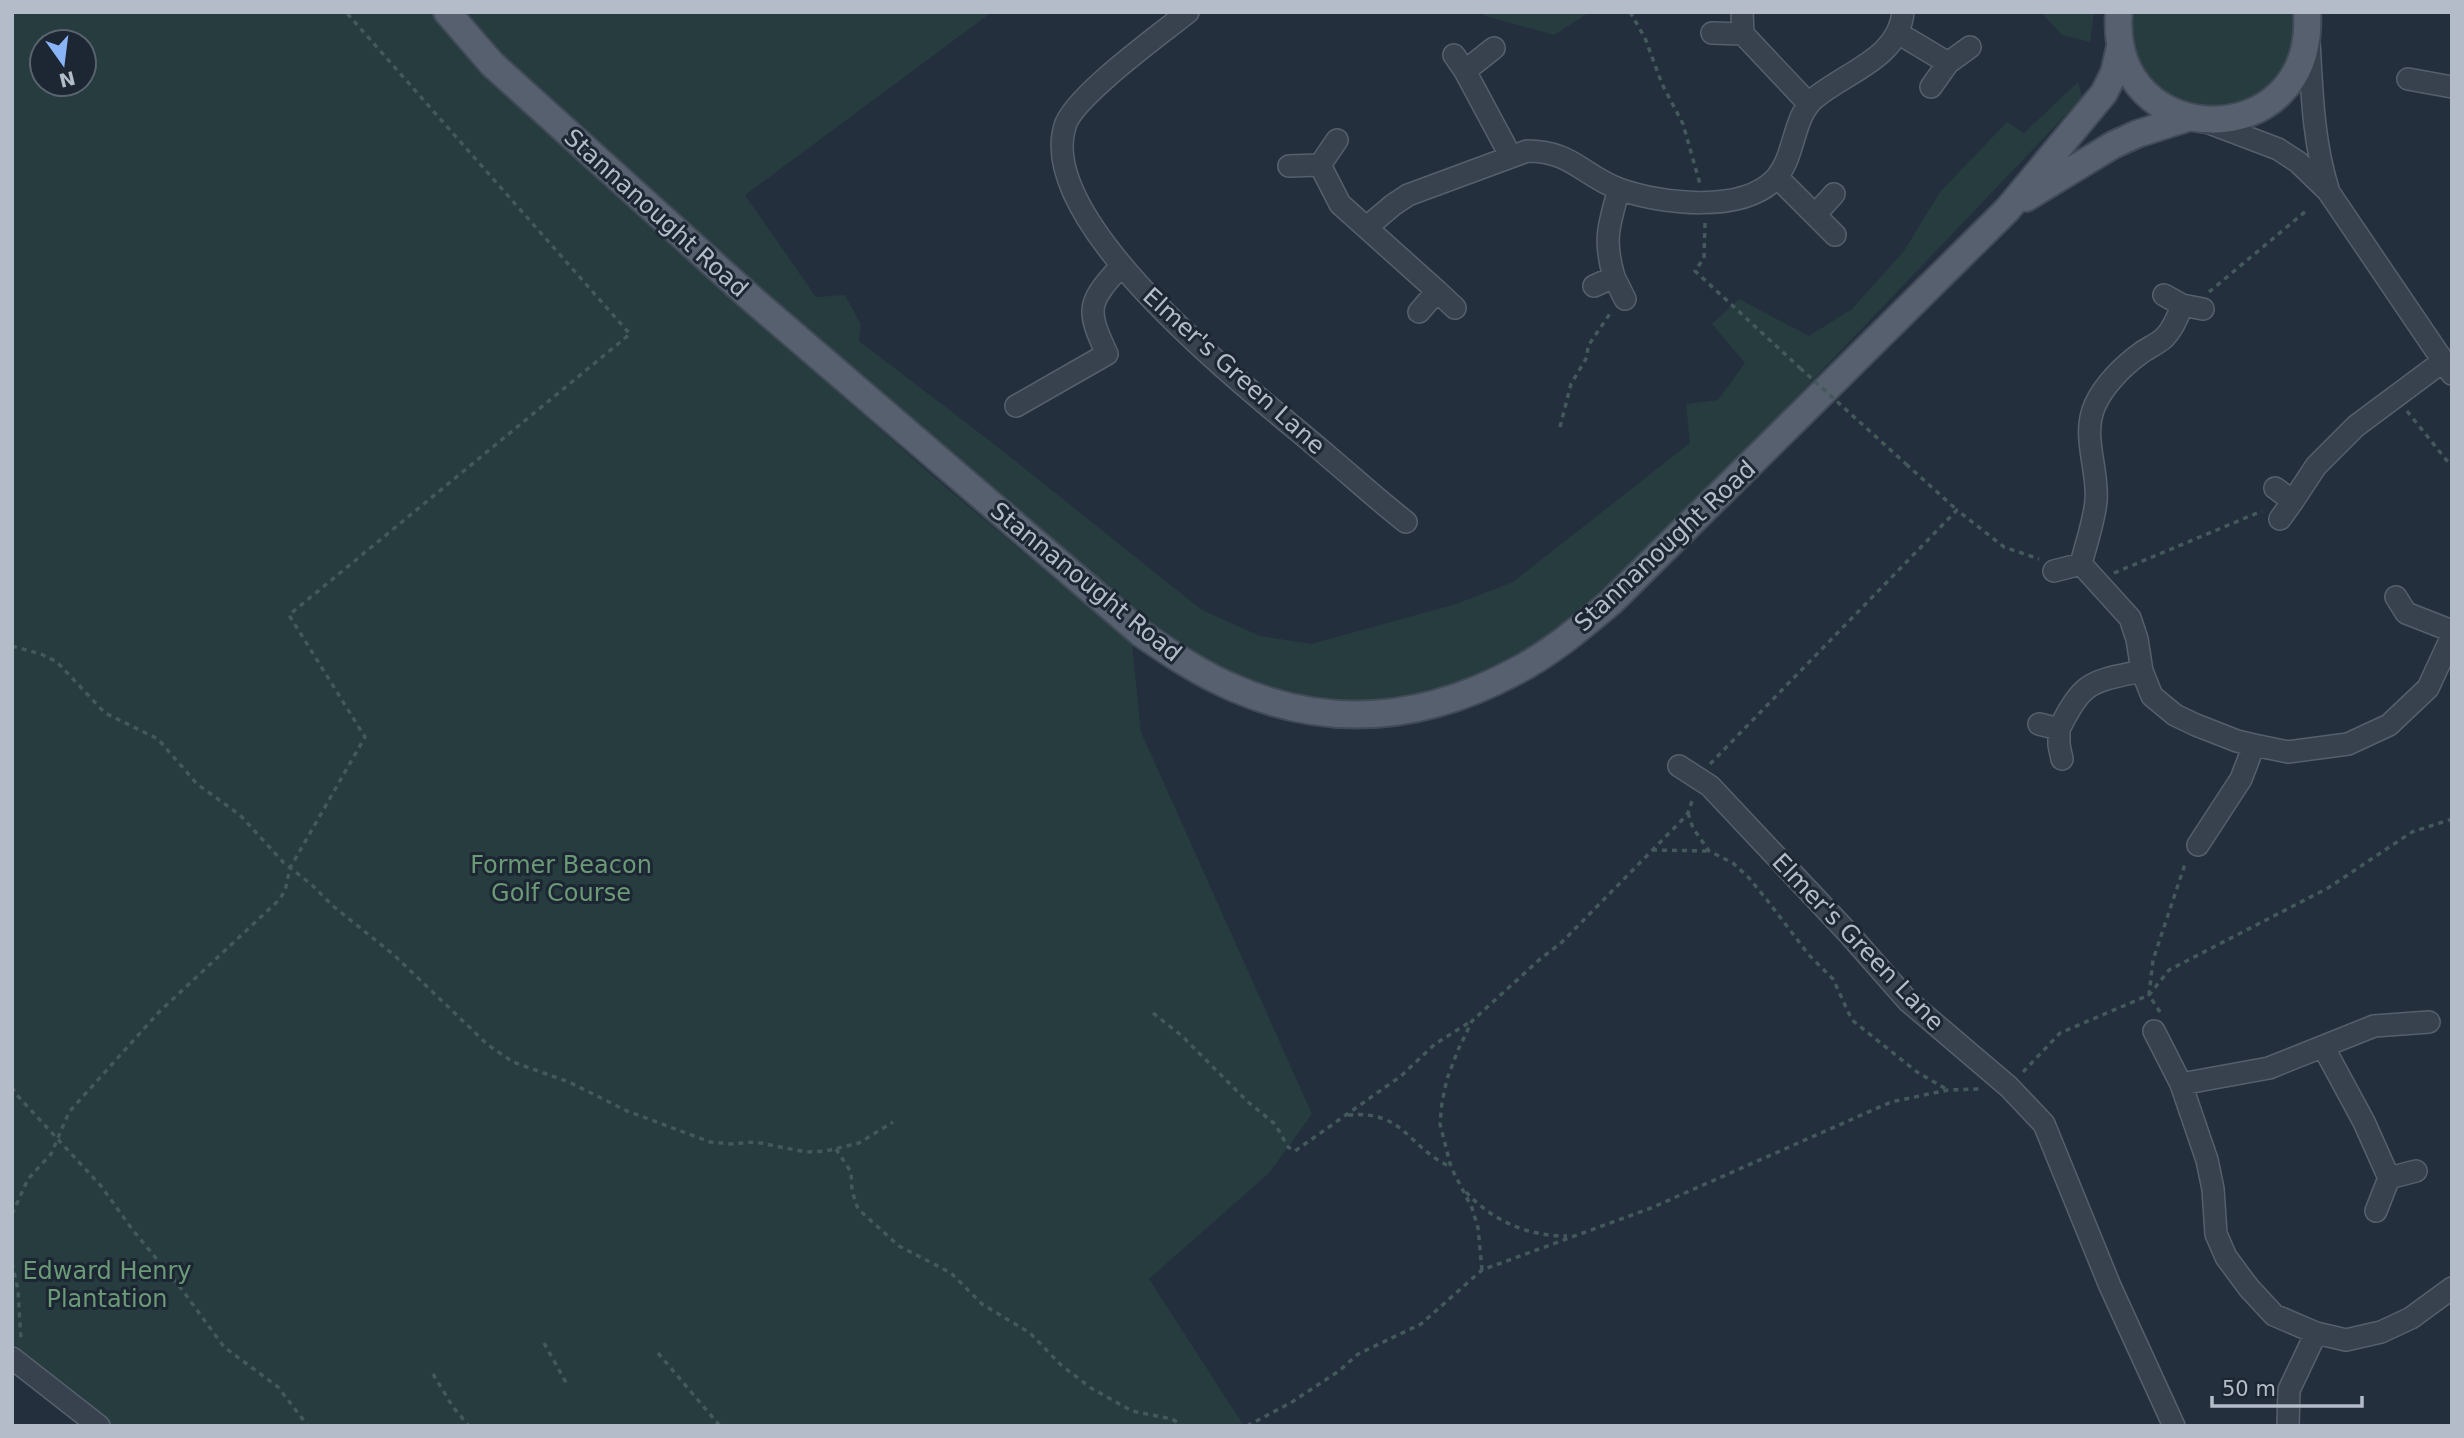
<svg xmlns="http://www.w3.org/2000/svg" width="2464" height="1438" viewBox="0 0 2464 1438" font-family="'DejaVu Sans',sans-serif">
<rect width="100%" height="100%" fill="#242f3e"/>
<path fill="#263c3f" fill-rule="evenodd" d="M12,12H992L745,195L816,297L845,295L861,325L859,341L990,441L1202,610L1260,636L1311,644L1456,604L1513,582L1690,443L1686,404L1718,400L1745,363L1712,324L1739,299L1809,336L1852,309L1904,251L1940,192L2007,122L2024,133L2078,82L2082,98L1724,473L1591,607L1521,659L1463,687L1405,702L1291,704L1176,651L499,72L702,272L935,478L1132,644L1141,732L1312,1114L1269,1173L1149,1279L1244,1426H99L12,1358ZM42,42H84V84H42Z
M1482,12H1590L1554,35L1485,16Z
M2041,12H2094L2090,42L2062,35Z
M2130,12H2294L2296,32L2285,69L2258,99L2219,112L2159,94L2134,60Z"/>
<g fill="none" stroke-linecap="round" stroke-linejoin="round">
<g stroke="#565f6c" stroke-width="24">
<path id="minor" d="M1188,12C1161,34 1073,97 1065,126C1034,227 1261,398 1329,457C1355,479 1379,501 1406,522
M1712,33L1743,34L1742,12
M1898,33L1948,63
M1743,34L1808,103
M2309,41C2312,92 2313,141 2328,189
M1454,55L1465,71L1494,48
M1465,71L1510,155
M2408,79L2452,87
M1931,87L1948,63L1970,47
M2204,121L2278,149L2298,162L2328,191L2452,374
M1320,165L1340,204L1437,291
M1289,166L1320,165L1337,140
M1777,177L1815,215
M1834,194L1815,215L1835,235
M1367,227L1393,205L1408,195L1527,151C1572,151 1582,175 1619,189C1661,204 1743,214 1776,178C1796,155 1792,117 1815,98C1846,72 1899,58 1903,12
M1614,277C1603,239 1609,225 1619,189
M1594,286L1614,277L1625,299
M2164,295L2182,305L2203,309
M2182,305C2178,317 2173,329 2164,338C2157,344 2148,348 2141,353C2123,366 2104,385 2095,405C2081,436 2099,470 2096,501C2094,522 2086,544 2081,564L2130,618L2137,639L2142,671L2152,696L2175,715L2196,725L2237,741L2254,745L2288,752L2348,744L2389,725L2428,688L2452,636
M1419,312L1437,291L1455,308
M1016,406L1107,354C1086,309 1087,303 1121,266
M2275,488L2293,501L2280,519
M2293,501L2316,466L2356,426L2442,362
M2054,571L2081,564
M2396,597L2406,613L2452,631
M2039,724L2059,729V745L2062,759
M2059,729C2084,680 2090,682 2142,671
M1679,766L1710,786L1850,935L1908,1001L2009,1087L2044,1124L2110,1286L2174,1426
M2198,845L2241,779L2254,745
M2154,1031L2181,1084L2269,1068L2374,1026L2429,1022
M2324,1048L2364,1122L2389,1178
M2181,1084L2207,1160L2213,1189L2216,1234L2226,1257L2249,1288L2274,1315L2316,1333L2346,1340L2381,1332L2411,1318L2452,1288
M2376,1211L2389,1178L2416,1171
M12,1358L99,1426
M2288,1426L2289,1390L2316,1333"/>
</g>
<g stroke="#414a57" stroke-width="30">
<path id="major" d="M447,12L492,64L752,299L1142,634C1171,654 1201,674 1234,688C1330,730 1425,720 1516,671C1551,653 1581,627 1611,602L2007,210L2104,93L2114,73L2120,47
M2119,12C2107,154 2317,157 2307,12
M2026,198L2113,145L2137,134L2187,118"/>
</g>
<path stroke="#44595c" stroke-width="3.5" stroke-dasharray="5 5" stroke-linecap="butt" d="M1630,12L1645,38L1662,84L1683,124L1700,184
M1705,223L1704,258L1695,271L1800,368
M2209,292L2306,211
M2407,411L2452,467
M1560,427L1571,384L1587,357L1588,346L1611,312
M1906,464L1957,510
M2114,573L2262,511
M12,646L41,654L57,662L105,713L158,739L197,784L240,815L284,863L312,885L333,906L394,955L488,1045L513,1062L569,1082L627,1111L710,1142L730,1144L755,1142L806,1152L826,1151L859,1143L893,1122
M1710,764L1957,510L2004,547L2039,559
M1688,813L1693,828L1709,851L1733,863L1749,878L1767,900L1809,955L1833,979L1852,1020L1917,1072L1946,1089
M1652,850L1709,851
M2160,1012L2149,995L2153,960L2186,861
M1153,1013L1182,1036L1248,1102L1275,1124L1288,1147L1295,1151L1401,1076L1435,1044L1470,1022
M2023,1072L2060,1033L2149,995L2169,970L2328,888L2412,832L2452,819
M12,1087L16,1094L101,1186L132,1229L183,1291L224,1347L278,1387L308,1426
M1348,1115C1405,1110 1408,1148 1451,1167
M836,1149L851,1172L852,1191L858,1209L899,1246L951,1273L982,1304L1030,1333L1061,1365L1091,1388L1132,1411L1172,1419L1183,1426
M1466,1192C1493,1221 1527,1236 1567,1236
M12,1214L28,1179L51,1154L69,1112L159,1012L278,901L285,891L290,868L365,737L289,615L630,334L346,12
M12,1263L18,1290L21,1340
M1482,1270L1478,1228L1472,1208L1451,1167L1440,1124L1442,1102L1447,1079L1458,1050L1472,1021L1539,960L1562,942L1682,820L1688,813L1693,798
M544,1343L568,1386
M658,1353L720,1426
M433,1374L453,1407L469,1426
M1247,1426L1292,1402L1339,1371L1358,1354L1421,1324L1482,1270L1651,1208L1891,1102L1948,1090L1980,1089"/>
<use href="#minor" stroke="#38414e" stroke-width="21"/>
<use href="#major" stroke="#56606e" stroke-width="26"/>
<path stroke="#44595c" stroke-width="3.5" stroke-dasharray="5 5" stroke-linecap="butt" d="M1800,368L1906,464"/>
</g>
<g text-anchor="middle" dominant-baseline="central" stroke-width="6" stroke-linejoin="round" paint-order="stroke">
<g font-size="24" fill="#b4bcc9" stroke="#1d2633">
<text transform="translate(656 213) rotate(42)">Stannanought Road</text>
<text transform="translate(1234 371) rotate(42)">Elmer's Green Lane</text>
<text transform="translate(1665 546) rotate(-43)">Stannanought Road</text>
<text transform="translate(1086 582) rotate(39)">Stannanought Road</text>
<text transform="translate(1858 942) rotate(46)">Elmer's Green Lane</text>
</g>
<g font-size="24" fill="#6b9a76" stroke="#1d2633">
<text x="561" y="865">Former Beacon<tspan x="561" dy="28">Golf Course</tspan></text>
<text x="107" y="1271">Edward Henry<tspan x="107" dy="28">Plantation</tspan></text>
</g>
</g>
<rect width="2464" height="1438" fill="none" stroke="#b4bcc9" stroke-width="28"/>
<g transform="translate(63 63) rotate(166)"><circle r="33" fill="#1d2633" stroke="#59626f" stroke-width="2"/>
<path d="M0-5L12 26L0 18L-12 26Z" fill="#8ab4f8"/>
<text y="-10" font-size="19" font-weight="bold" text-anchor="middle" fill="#b4bcc9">N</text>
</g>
<path d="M2212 1396v10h150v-10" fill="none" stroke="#b4bcc9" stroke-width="3.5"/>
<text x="2222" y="1396" font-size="21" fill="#b4bcc9" stroke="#1d2633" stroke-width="5" paint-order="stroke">50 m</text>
</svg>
